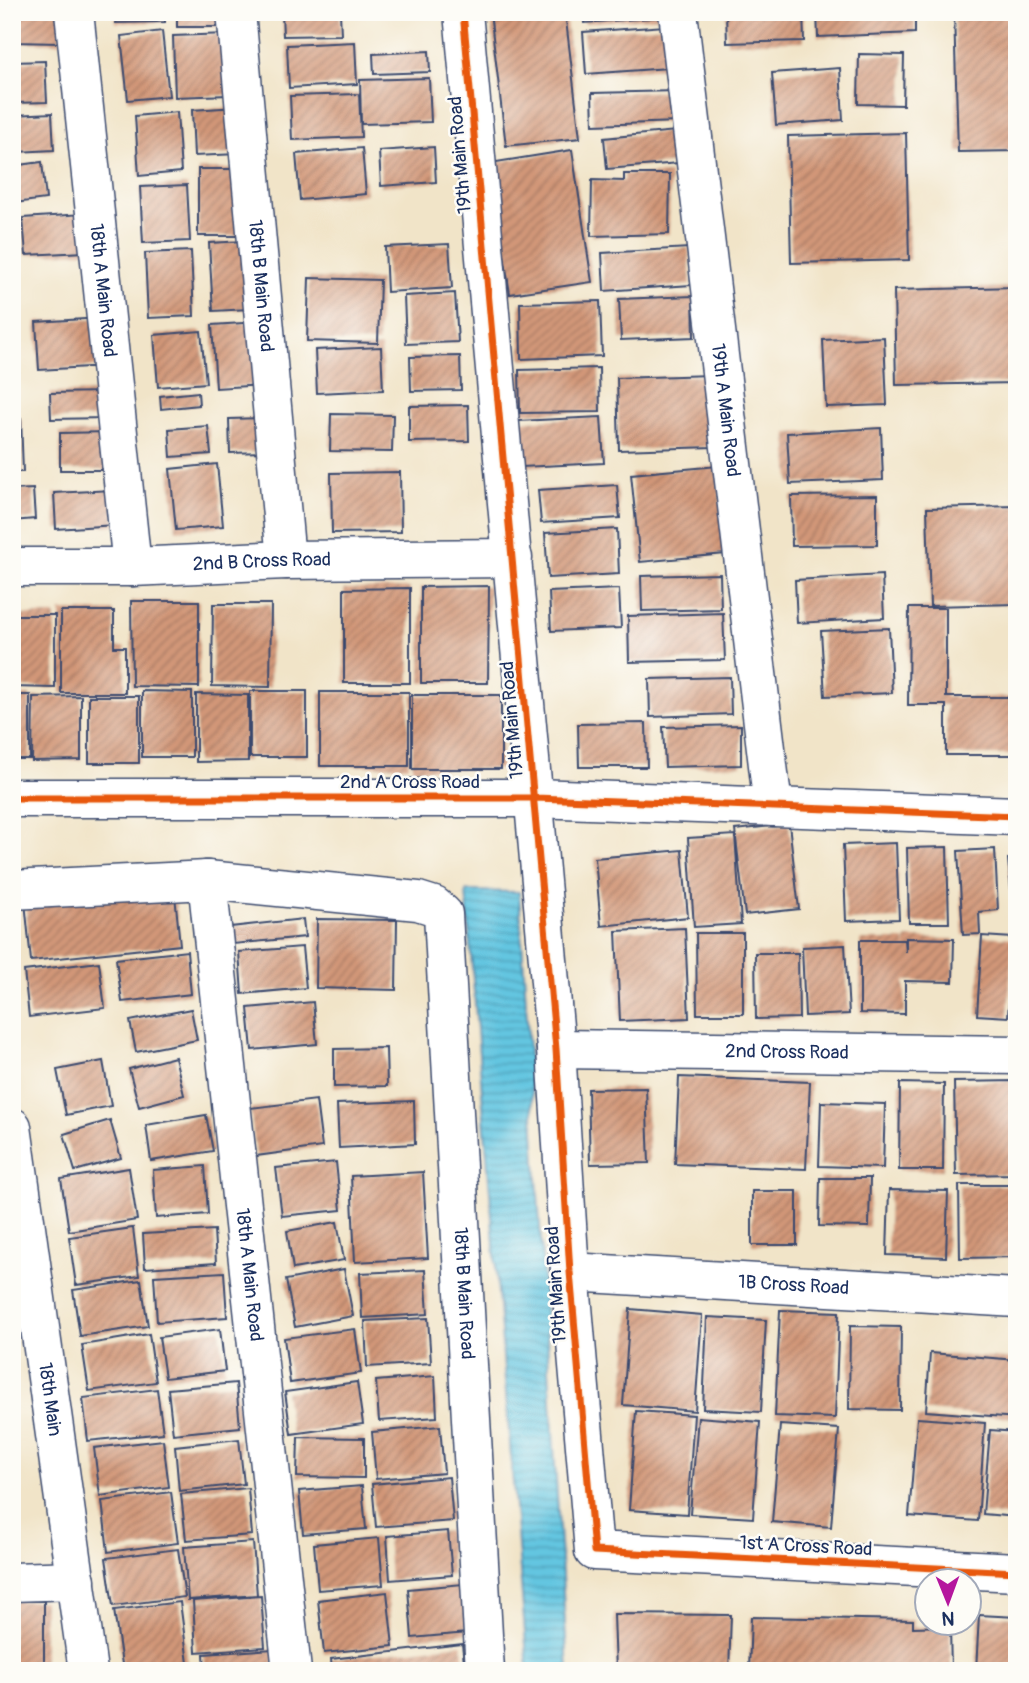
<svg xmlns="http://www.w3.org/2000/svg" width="1029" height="1683" viewBox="0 0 1029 1683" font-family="Pangolin,sans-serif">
<defs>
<pattern id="water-rules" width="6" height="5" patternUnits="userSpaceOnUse" patternTransform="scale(1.75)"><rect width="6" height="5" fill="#63c6e1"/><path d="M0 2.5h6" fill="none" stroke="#51a1ba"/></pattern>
<pattern id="building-hatch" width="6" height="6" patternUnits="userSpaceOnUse" patternTransform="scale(1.75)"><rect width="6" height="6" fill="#d29778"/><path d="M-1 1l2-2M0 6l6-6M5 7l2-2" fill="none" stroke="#aa7c66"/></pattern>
</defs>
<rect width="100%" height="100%" fill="#fdfcf7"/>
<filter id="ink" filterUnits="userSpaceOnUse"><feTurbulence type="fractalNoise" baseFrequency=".0143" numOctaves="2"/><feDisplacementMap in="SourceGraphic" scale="14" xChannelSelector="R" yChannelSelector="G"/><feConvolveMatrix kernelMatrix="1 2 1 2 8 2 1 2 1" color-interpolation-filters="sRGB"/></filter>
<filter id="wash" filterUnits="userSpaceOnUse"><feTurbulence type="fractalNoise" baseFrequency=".00686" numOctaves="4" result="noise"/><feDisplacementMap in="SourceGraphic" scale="28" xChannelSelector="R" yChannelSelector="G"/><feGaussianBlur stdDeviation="1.57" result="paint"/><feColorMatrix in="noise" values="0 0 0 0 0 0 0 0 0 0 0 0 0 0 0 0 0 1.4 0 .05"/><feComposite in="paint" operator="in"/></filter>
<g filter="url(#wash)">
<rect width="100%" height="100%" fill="#f1e4c8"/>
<path fill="url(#water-rules)" stroke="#3f7aa0" stroke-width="2" d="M466,891L519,892L568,1671H528Z"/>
<g id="blocks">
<path fill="url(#building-hatch)" d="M12,12H61L60,43L12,42Z
M115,12H165V22L116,23Z
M177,12H221V27H177Z
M282,12H340L341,35L283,36Z
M490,12H565L580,138L506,146Z
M583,12H663V17L584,23Z
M726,12H803L804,41L727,43Z
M817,12H915V33L818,37Z
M954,12H1017V151L958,152Z
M665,26L668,68L586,74L583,32Z
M162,31L169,96L128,100L121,36Z
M227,34L229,95L175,97L173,36Z
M355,42L357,84L289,88L287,45Z
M429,51L430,72L374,74L373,54Z
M859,54L904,55L903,105L858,104Z
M45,61L47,102L15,103L13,62Z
M840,68L843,120L776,125L772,73Z
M429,78L431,122L361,124L360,80Z
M677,91L678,122L593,125L592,93Z
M359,94L361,137L292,140L290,96Z
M237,107L238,154L194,156L192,110Z
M177,112L181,172L139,176L135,116Z
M52,113L54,150L17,152L15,115Z
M676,131L679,163L607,169L604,138Z
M906,133L909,260L791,263L788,136Z
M434,147L436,182L381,186L379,151Z
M362,148L366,194L300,200L296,154Z
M572,150L592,282L510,294L490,163Z
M42,162L46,199L14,203L12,166Z
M198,169H242V236H198Z
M624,174H670L669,234L591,236L592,180L624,181Z
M187,185L190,241L143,243L140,187Z
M83,214L85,252L26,255L23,218Z
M245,241L249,309L213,311L209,243Z
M449,244L452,288L387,292L385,247Z
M689,248L691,285L604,291L602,253Z
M191,251L194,316L148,318L145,253Z
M309,278L380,280L378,343L307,341Z
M1017,287V383L896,385L894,290Z
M455,293L458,342L406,344L404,296Z
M693,296L694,337L621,340L619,299Z
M600,301L602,356L521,359L520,303Z
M12,314H17L18,358L12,359Z
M101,318L105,366L39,370L36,322Z
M259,322L263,385L216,388L212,325Z
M201,331L206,383L158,387L154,335Z
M884,337L887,405L826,407L823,340Z
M381,347L383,390L317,393L315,350Z
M460,356L461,390L411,391L410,357Z
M599,368L600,412L520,413L519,370Z
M711,375L713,447L619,450L617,378Z
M106,392V418L51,419L50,393Z
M198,392L199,405L161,409L160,396Z
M468,405L469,441L409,442V406Z
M331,414L393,415L392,452L330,451Z
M601,417L604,463L521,467L518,421Z
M21,418L23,472H12V419Z
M264,418L265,452L230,453L229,419Z
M208,426L211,454L171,457L169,429Z
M881,428L883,480L790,484L787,433Z
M111,432V470H60V433Z
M217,464L223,526L176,530L170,469Z
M718,466L725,554L640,562L631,474Z
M400,472L401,532L332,533L331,473Z
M617,485L620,518L541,523L538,490Z
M33,489L35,519L12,521V490Z
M113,490L115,525L56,529L54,493Z
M877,495V545L792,546L791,496Z
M1017,506V604L930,606L927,508Z
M617,529L619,574L548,578L545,533Z
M720,574L721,609L642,611L641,576Z
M882,575L884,618L797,623L795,580Z
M489,586L488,683H421V587Z
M410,588V683H344V589Z
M619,589L621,628L551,631L549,592Z
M131,601H199V687L132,686Z
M213,604H271L270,687L212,686Z
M909,608H946V697H1015V755H946V705H908Z
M61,611H114V647H125V693H61Z
M723,613L725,660L629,662L628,616Z
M12,615H55V688L12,687Z
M889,628L892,693L825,696L821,631Z
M730,677L731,714L650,717L649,679Z
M142,691L192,692V757H142Z
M250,691H307V757H250Z
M320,692H409V766H320Z
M196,694L248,695V761L196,762Z
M12,695H30V759H12Z
M412,695H501V769H412Z
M81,696V760L32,761L33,697Z
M89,696H139V763H89Z
M646,723L647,767H579L578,724Z
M741,725V765L665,767L663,727Z
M789,824L799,909L745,915L735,830Z
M735,835L741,924L694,927L688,838Z
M896,843L899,919L846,921L843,845Z
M947,847L949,923H909L907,848Z
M995,849L998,910L979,912L980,934L963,935L958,851Z
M682,850L688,917L601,926L595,858Z
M1017,858V932H1015L1008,859Z
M174,885L180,945L31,961L25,902Z
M303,919L305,937L233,944L231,927Z
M317,919L397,920L396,990L316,988Z
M685,928L689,1018L620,1021L616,931Z
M696,933H743V1014H697Z
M982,936L1013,938L1008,1017L977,1015Z
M906,938L954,939L953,982L905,981V1014L860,1013V940H905L906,952Z
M845,945L849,1014L805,1016L802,947Z
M302,947L306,988L242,994L239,952Z
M187,951L191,994L122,1002L116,959Z
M755,953H798L799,1018L756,1019Z
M99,962L105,1008L29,1017L24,971Z
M313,1002L317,1044L252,1050L248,1008Z
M191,1009L197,1040L136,1052L130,1021Z
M386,1048L387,1086L334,1087V1049Z
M175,1057L184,1095L139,1107L129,1069Z
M103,1061L111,1106L66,1115L57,1070Z
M679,1077L810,1082L806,1169L675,1164Z
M1017,1081V1174L956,1175L954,1082Z
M900,1083L944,1084L943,1170H899Z
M646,1088L649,1163L590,1164L588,1089Z
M316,1100L322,1147L256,1156L250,1108Z
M414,1101L415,1144L339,1148L337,1104Z
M821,1102L885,1104L883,1168L819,1166Z
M206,1115L213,1151L151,1161L146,1125Z
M110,1120L121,1158L75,1171L64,1134Z
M336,1162L341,1210L282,1216L276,1168Z
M205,1166L208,1214L156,1218L153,1170Z
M129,1168L137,1220L69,1231L61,1179Z
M423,1172L428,1258L355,1262L351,1176Z
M820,1178H870L869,1227L819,1226Z
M959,1185H1017V1257L960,1258Z
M889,1190L948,1191L946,1257L887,1255Z
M752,1191H797V1245H752Z
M337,1222L344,1260L293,1269L287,1231Z
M133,1228L139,1276L76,1285L69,1237Z
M214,1230L216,1263L145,1268L143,1234Z
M344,1269L353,1316L295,1327L286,1280Z
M425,1270L428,1314L362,1318L360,1273Z
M224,1272L227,1317L157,1322L154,1276Z
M141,1280L148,1326L80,1336L73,1290Z
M630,1309L702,1315L695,1411L623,1405Z
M780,1310L839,1312L835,1418L775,1416Z
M707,1317L766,1320L761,1412L703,1409Z
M428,1318L431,1363L367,1367L365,1321Z
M850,1326L901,1327L900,1410L849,1409Z
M220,1329L225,1371L165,1378L159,1337Z
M355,1329L361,1373L290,1383L284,1338Z
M149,1334L156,1382L89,1391L82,1345Z
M930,1353L1017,1360V1418L926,1411Z
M435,1376L437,1417L379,1421L376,1381Z
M357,1382L363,1424L291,1434L285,1392Z
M236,1383L240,1427L173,1434L168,1389Z
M157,1389L163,1433L88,1441L83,1398Z
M636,1411L694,1415L687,1514L629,1510Z
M698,1417L760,1422L753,1518L690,1514Z
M917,1418L985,1423L978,1521L909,1516Z
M780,1425L839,1429L831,1527L772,1522Z
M440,1426L444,1473L376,1479L372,1432Z
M990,1430L1017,1432V1517L983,1514Z
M298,1437L364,1438V1478L297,1477Z
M239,1439L244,1484L179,1491L175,1446Z
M163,1440L169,1487L100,1496L94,1448Z
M449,1477L453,1521L376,1527L372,1484Z
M362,1486L366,1529L303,1534L299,1491Z
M248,1488L252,1535L186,1540L181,1494Z
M171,1492L178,1543L108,1552L102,1501Z
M448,1531L452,1575L390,1580L387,1536Z
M379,1538L383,1585L318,1590L314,1544Z
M253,1542L257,1595L188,1600L184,1547Z
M178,1549L185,1597L113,1606L106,1558Z
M463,1584L467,1633L412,1638L408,1589Z
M387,1592L393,1646L324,1653L318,1600Z
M261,1596L265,1647L196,1652L193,1601Z
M12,1601H44V1671H12Z
M180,1602L189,1671H123L114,1610Z
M614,1614L731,1615L729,1671H616Z
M979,1615L1017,1617V1671H976Z
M751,1617L913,1620V1627L950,1626L951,1671H749Z
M462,1644L465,1671H332L331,1659Z
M273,1649L275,1671H205L204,1654Z"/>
</g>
</g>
<g filter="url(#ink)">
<use href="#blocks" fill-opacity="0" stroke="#3b4a6e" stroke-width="2"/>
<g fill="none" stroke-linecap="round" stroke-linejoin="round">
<g stroke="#3b4a6e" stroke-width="41">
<g id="street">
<path id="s1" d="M74,12L132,567"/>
<path id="s2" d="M236,12L286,560"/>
<path d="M463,12L556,1049L570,1272L594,1551L1017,1572"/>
<path id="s3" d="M678,12L773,807"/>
<path id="s4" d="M12,567H132L286,560L513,558"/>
<path d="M12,798H535L1017,816"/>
<path id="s5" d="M207,880L292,1671"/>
<path id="s6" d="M12,890L207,880L418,901L434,906L443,914L485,1671"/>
<path id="s7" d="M556,1049L1017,1055"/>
<path id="s8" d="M12,1127L88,1671"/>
<path id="s9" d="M570,1272L1017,1298"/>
<path d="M12,1582L76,1580"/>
</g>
</g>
<use href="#street" stroke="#fff" stroke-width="38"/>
<g stroke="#fdfcf7" stroke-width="11">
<path id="cycleway" d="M463,12L556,1049L570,1272L594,1551L1017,1572
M12,798H535L1017,816"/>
</g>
<use href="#cycleway" stroke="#e8590c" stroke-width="7"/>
</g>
</g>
<g text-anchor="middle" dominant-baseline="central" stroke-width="5" stroke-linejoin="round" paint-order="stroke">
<g font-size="19" fill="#1b2f5e" stroke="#fdfcf7">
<text transform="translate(460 155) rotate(-95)">19th Main Road</text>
<text stroke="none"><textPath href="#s2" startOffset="275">18th B Main Road</textPath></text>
<text stroke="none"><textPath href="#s1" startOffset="280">18th A Main Road</textPath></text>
<text stroke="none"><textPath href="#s3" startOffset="401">19th A Main Road</textPath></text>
<text stroke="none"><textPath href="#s4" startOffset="250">2nd B Cross Road</textPath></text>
<text transform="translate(512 720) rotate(-95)">19th Main Road</text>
<text x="410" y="782">2nd A Cross Road</text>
<text stroke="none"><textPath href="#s7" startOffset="231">2nd Cross Road</textPath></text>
<text stroke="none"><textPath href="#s5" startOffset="397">18th A Main Road</textPath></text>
<text transform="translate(556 1285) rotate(-94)">19th Main Road</text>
<text stroke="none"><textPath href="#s9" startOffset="224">1B Cross Road</textPath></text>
<text stroke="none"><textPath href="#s6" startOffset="816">18th B Main Road</textPath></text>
<text stroke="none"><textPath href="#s8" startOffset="275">18th Main</textPath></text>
<text transform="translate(806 1546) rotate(3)">1st A Cross Road</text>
</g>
</g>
<rect width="1029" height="1683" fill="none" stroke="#fdfcf7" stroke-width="42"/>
<g transform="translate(948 1602) rotate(179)"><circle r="33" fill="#fdfcf7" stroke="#a3aaba" stroke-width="2"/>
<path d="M0-5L12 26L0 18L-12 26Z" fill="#b5179e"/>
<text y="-10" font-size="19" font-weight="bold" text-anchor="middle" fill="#1b2f5e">N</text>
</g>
</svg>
